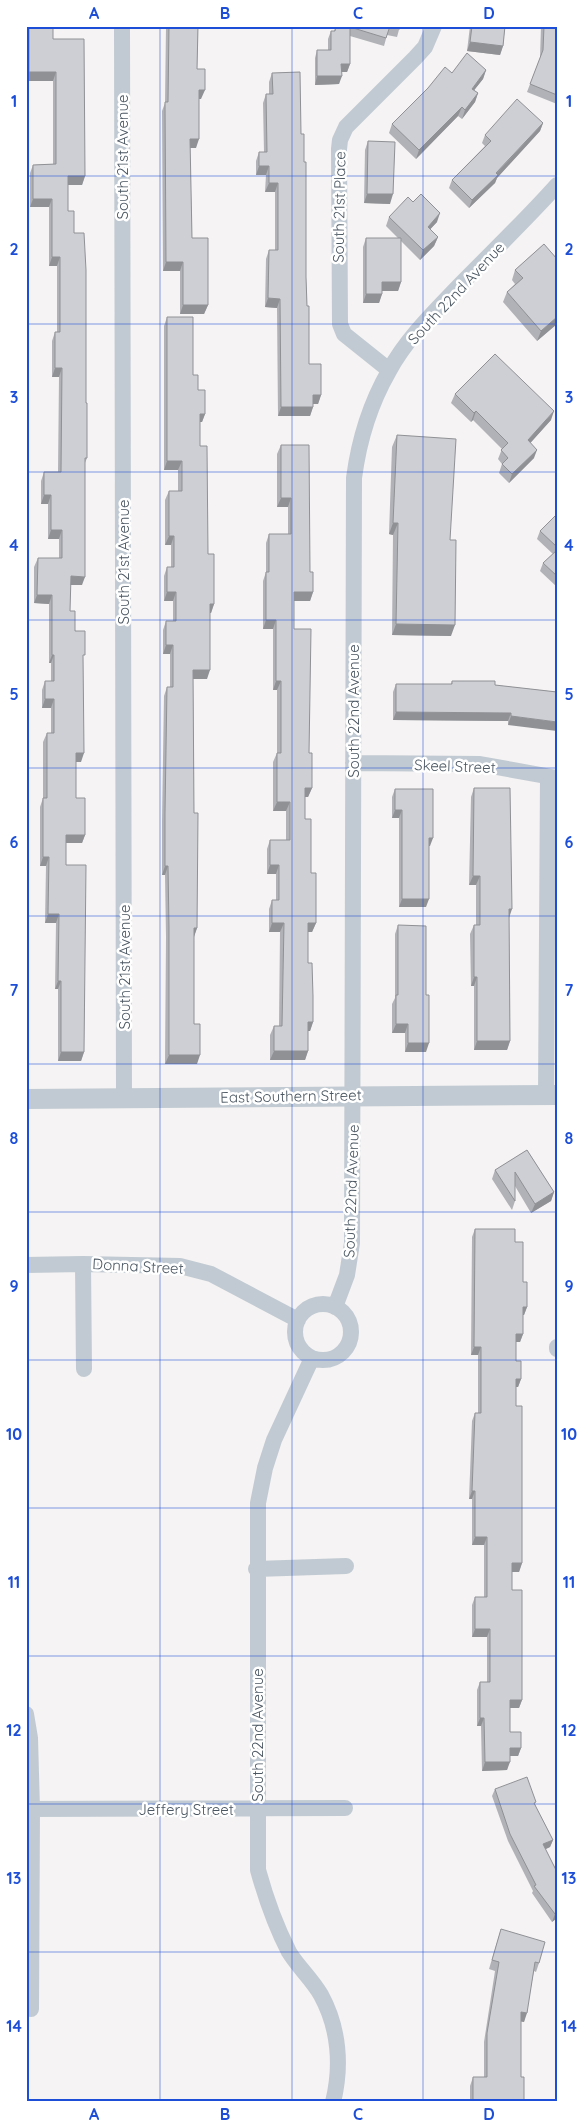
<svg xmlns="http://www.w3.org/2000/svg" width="583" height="2128" viewBox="0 0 583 2128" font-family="Quicksand,sans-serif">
<rect width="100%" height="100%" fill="#f5f3f3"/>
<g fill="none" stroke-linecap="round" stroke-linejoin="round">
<path stroke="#c1cad2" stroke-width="16" d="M122,26L124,1098
M389,370L344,334L340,324L339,149L340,140L346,127L415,58L425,47L434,26
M353,763L480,764L557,778
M546,1095L548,777
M83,1264L84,1369
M26,1265L83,1264L180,1266L211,1274L298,1320
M295 1332a28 28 0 1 1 56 0a28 28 0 1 1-56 0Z
M335,1307L347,1275L352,1243L354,478C359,440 370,404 389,371C405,341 431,315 454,291C488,256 524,222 557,185
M557,1347V1349
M312,1358L274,1440L265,1468L258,1503V1870C266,1899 275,1925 289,1952C298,1967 312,1979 321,1995C339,2028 342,2066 333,2102
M256,1569L346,1566
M26,1714L30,1738L32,1809L31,2009
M26,1809L345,1808"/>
<path stroke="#c1cad2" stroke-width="20" d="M26,1099L557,1095"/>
</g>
<path fill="#b0b2b7" d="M166,26H207L206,28H198L197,69L201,99H199L196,148H190L192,238L208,305L204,314H180V271H163L162,111L165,103Z
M336,26H400L397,37L387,35L384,46L350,36V64L347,72H341L339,84L315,85V58L317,50H328V39L331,31H334Z
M470,26H505L503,46L500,55L467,51Z
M541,26H557V104L527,92L540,58Z
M29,27L53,39L85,176L82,185H68V211L74,233L86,403L87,458L85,463L82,585H70V611L83,659L81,762H76V798L85,835L82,843H66V865L84,1052L81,1061H58V989H55L56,923H45L46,866H40V807L43,798V742L47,733H51V708H42V690L45,681H51V663H49V604L34,603V567L38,558H59V539H48V504H41V481L44,472H58L59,377H52V341L55,332H57V266H49V207H30V173L33,165L53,164V81H26V35Z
M486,70L483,79L474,90L478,93L475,102L462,119L458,116L416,159L389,133L392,124L452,73Z
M272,73L301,134L309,364L321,395L318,404H313V407L310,416H278L277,308L265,307L266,259L269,250H275V192H265L266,175H256V161L259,152H264L263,103L266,94H269V82Z
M543,123L540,131L497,178L495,183L469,208L449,188L452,180L485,146L482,143L485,135Z
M368,141L390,204L364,203L365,150Z
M389,217L437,222L430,229L438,237L434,246L420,260L401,241V282L398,291H382V294L379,303H363V247L366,238H398L386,226Z
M544,244L557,324L537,341L503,302L507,292L515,284L512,280L515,270Z
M167,317L198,390L205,414L202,422H200V446L208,554L214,604L211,613H210L207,679H193L194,813L197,928L194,936V1024L197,1064H165L166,937L165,875H162V822L164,696L167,687H170V654H163V630L166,621H173V601H164V576L167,567H171V545H165V500L169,491H178V470H164V326Z
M455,394L551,420L530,443L534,458L509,483L499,473L502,464L498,459L502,449L473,420L471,422L451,403Z
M397,435L450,540L451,636L392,635L393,535L389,534L392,447Z
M281,445L310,572L313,592L310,601H294V629L309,753L312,788L308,797H305V819L316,923L312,932H308V963L313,1022L310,1031H308V1051L305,1060H270V1035L274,1026H279L280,932H269V909L272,900H276V874H267V849L270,840H286V811H273V762L277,753V690H273V629H263V581L266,572V543L269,534H288V507H277V454Z
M557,514V587L540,571L543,563L553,554L537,539L540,531Z
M452,681L495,685L557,692L508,725V721L393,720V692L396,684H451Z
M474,788L509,917L510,1041L507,1050H474V986H471L470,934L474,925H476V885H469L471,797Z
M395,789L430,846H429L426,907H399V818H392V797Z
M398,925L426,995V1052H405V1033H392V1004L395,998V934Z
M527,1150L554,1192L551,1201L531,1213L515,1186V1201L512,1210L492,1179L495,1170Z
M475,1229L515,1242L523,1282L527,1307L524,1315H523V1334L520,1342H516V1361L521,1379L518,1387H516V1406L522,1563L519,1572H512V1590L522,1700L519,1708H510V1732L521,1748L518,1756H510L507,1770L482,1771L481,1726H477V1690L480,1682H487V1637H472V1605L475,1597H484V1545H472V1499H469L472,1421L475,1413H478V1355H471L472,1237Z
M495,1789L535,1805L553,1840L550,1847L545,1849L556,1870L557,1918L552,1922L532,1893L533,1891L508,1841L492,1796Z
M501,1929L539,1963L536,1972L534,1971L524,2022L521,2021V2077L524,2100L523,2102H470V2086L473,2077H484V2042L495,1971L489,1969Z"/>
<path fill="#909195" d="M195,26H207L206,28H194Z
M470,42L503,46L500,55L467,51Z
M341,64H350L347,72H338Z
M486,70L483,79L468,98L472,89Z
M29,72H56L53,81H26Z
M317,76H342L339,84L315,85Z
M199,90H205L201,99H196Z
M478,93L475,102L462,119L465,110Z
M462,107L458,116L416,159L419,150Z
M543,123L540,131L497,178L495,183L469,208L472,200Z
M190,139H199L196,148H187Z
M259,166H269L266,175H256Z
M68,176H85L82,185H65Z
M269,183H278L275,192H265Z
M367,194H393L390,204L364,203Z
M33,199H52L49,207H30Z
M440,213L437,222L424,236L428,227Z
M438,237L434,246L420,260L423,250Z
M52,257H60L57,266H49Z
M166,262H183L180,271H163Z
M382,282H401L398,291H379Z
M366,294H382L379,303H363Z
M268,298L280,299L277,308L265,307Z
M183,305H208L204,314H180Z
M557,317V324L537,341L541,331Z
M55,368H62L59,377H52Z
M313,395H321L318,404H310Z
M281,407H313L310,416H278Z
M476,411L473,420L471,422L474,413Z
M554,411L551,420L525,449L528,440Z
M200,414H205L202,422H197Z
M537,450L534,458L509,483L512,474Z
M167,461H182L178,470H164Z
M44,495H51L48,504H41Z
M281,498H291L288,507H277Z
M393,523H398L393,535L389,534Z
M51,530H62L59,539H48Z
M169,536H174L171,545H165Z
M71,576L85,577L82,585H67Z
M167,592H176L173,601H164Z
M294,592H313L310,601H291Z
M37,595H52L49,604L34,603Z
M210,604H214L211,613H207Z
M266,620H276L273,629H263Z
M396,624L455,625L451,636L392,635Z
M166,645H173L170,654H163Z
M52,655H54L51,663H49Z
M193,670H210L207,679H190Z
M276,681H281L277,690H273Z
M45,699H54L51,708H42Z
M396,712L511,713L508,721L393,720Z
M511,716L557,722V731L508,725Z
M76,753H84L81,762H73Z
M305,788H312L308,797H302Z
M277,802H290L286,811H273Z
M395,810H402L399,818H392Z
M66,835H85L82,843H63Z
M429,838H433L430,846H426Z
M43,857H49L46,866H40Z
M270,865H279L276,874H267Z
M165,866H168L165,875H162Z
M473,876H480L476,885H469Z
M402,899H429L426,907H399Z
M509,909H512L509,918Z
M48,914H59L56,923H45Z
M272,923H284L280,932H269Z
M308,923H316L312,932H304Z
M194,928H197L194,937Z
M474,977H477L474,986H471Z
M58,981H61L58,989H55Z
M308,1022H313L310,1031H305Z
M396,1024H408L405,1033H392Z
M477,1041H510L507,1050H474Z
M408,1043H429L426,1052H405Z
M274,1051H308L305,1060H270Z
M61,1052H84L81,1061H58Z
M169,1055H200L197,1064H165Z
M554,1192L551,1201L531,1213L535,1204Z
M523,1307H527L524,1315H520Z
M516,1334H523L520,1342H513Z
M474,1347H481L478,1355H471Z
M516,1379H521L518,1387H513Z
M472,1491H475L472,1499H469Z
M475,1537H487L484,1545H472Z
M512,1563H522L519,1572H508Z
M475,1629H490L487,1637H472Z
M510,1700H522L519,1708H507Z
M480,1718H484L481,1726H477Z
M510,1748H521L518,1756H507Z
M485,1762H510L507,1770L482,1771Z
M553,1840L550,1847L540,1852L543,1844Z
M557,1913V1918L552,1922L555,1914Z
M521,2012L527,2013L524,2022L518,2021Z
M524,2100L523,2102H512V2101Z"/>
<path fill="#cdcfd5" stroke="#909195" d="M169,26H198L197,69H205V90H199V139H190L192,238H208V305H183V262H166L165,102H168Z
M336,26H400V29L390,26L386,38L350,27V64H341L342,76H317V50H331V31H335Z
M472,26H505L503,46L470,42Z
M544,26H557V95L530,84L543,50Z
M29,27H53V39H84L85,176H68V211H74V233H84L86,270V403H87V458H85V577L71,576L70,611H75V631H85V655H83L84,753H76V798H85V835H66V865H86L84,1052H61V981H58L59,914H48L49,857H43V798H47V733H54V699H45V681H54V655H52V595H37L38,558H62V530H51V495H44V472H61L62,368H55V332H60V257H52V199H33V165L56,164V72H29Z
M467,53L486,70L472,89L478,93L465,110L462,107L419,150L392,124L428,88L445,67L452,73Z
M300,72L301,134H304V162H306V277L307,306H309V364H321V395H313V407H281L280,299L268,298L269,250H278V183H269V166H259V152H267L266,94H273L272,73Z
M517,99L543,123L496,173L498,175L472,200L452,180L491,141L485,135Z
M368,141L395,142L393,194H367Z
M421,194L440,213L428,227L438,237L423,250L389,217L408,197L413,202Z
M366,238H401V282H382V294H366Z
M544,244L557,259V317L541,331L507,292L523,278L515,270Z
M167,317H193V375H198V390H205V414H200V446H207L208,554H214V604H210V670H193L194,813H198L197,928H194V1024H200V1055H169V928L168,866H165V813L167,687H173V645H166V621H176V592H167V567H174V536H169V491H182V461H167Z
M495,354L554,411L528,440L537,450L512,474L502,464L508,458L501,450L508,443L476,411L474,413L455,394Z
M397,435L456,439L450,540H456L455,625L396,624L398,523H393Z
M281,445H309L310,572H313V592H294V629H311L309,753H312V788H305V819H311V873H316V923H308V963H312L313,996V1022H308V1051H274V1026H282L284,923H272V900H279V865H270V840H290V802H277V753H281V681H276V620H266V572H269V534H291V498H281Z
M557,514V547L540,531Z
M557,550V576L543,563Z
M452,681H495V685L557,692V722L511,716V713L396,712V684H452Z
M474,788H510L512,909H509L510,1041H477V977H474V925H480V876H473Z
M395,789H433V838H429V899H402V810H395Z
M398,925L426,926V995H429V1043H408V1024H396V995H398Z
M527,1150L554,1192L535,1204L515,1172V1201L495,1170Z
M475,1229H515V1242H523V1282H527V1307H523V1334H516V1361H521V1379H516V1406H522V1563H512V1590H522V1700H510V1732H521V1748H510V1762H485L484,1718H480V1682H490V1629H475V1597H487V1537H475V1491H472L475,1413H481V1347H474Z
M527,1777L536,1802L534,1803L553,1840L543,1844L556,1870H557V1913L555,1914L534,1886L536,1885L510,1834L495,1789Z
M501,1929L545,1942L539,1963L535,1962L527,2013L521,2012V2077H524V2100L512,2101V2102H473V2077H487V2033L499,1962L492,1960Z"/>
<path fill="none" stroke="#1d4ed8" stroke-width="1" stroke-opacity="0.55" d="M160,26V2102M292,26V2102M423,26V2102M26,176H557M26,324H557M26,472H557M26,620H557M26,768H557M26,916H557M26,1064H557M26,1212H557M26,1360H557M26,1508H557M26,1656H557M26,1804H557M26,1952H557"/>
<g text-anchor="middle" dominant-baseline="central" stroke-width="5" stroke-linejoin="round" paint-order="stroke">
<g font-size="15" fill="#4a5661" stroke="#fff">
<text transform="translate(122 157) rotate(-90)">South 21st Avenue</text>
<text transform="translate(339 207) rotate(-89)">South 21st Place</text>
<text transform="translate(456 293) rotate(-47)">South 22nd Avenue</text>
<text transform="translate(123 562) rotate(-90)">South 21st Avenue</text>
<text transform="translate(353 711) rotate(-90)">South 22nd Avenue</text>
<text transform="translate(455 766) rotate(2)">Skeel Street</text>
<text transform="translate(124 967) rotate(-90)">South 21st Avenue</text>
<text transform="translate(291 1096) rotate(-1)">East Southern Street</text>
<text transform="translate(351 1191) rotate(-88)">South 22nd Avenue</text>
<text transform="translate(138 1266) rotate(3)">Donna Street</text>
<text transform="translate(257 1735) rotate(-90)">South 22nd Avenue</text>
<text x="186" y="1809">Jeffery Street</text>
</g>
</g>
<rect width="583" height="2128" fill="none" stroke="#ffffff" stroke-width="55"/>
<rect x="28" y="28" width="528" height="2072" fill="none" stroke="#1d4ed8" stroke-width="2"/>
<g font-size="16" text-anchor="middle" font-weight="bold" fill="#1d4ed8">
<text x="94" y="19">A</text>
<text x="225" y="19">B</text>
<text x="358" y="19">C</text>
<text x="489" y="19">D</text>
<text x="14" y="107">1</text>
<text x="569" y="107">1</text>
<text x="14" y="255">2</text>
<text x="569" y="255">2</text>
<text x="14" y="403">3</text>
<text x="569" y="403">3</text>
<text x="14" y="551">4</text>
<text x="569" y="551">4</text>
<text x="14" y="700">5</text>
<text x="569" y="700">5</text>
<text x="14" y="848">6</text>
<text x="569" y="848">6</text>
<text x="14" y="996">7</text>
<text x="569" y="996">7</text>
<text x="14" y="1144">8</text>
<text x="569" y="1144">8</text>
<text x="14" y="1292">9</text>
<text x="569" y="1292">9</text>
<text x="14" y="1440">10</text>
<text x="569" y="1440">10</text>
<text x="14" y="1588">11</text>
<text x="569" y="1588">11</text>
<text x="14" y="1736">12</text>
<text x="569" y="1736">12</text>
<text x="14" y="1884">13</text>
<text x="569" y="1884">13</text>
<text x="14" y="2032">14</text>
<text x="569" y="2032">14</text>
<text x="94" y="2120">A</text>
<text x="225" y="2120">B</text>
<text x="358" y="2120">C</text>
<text x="489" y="2120">D</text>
</g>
</svg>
